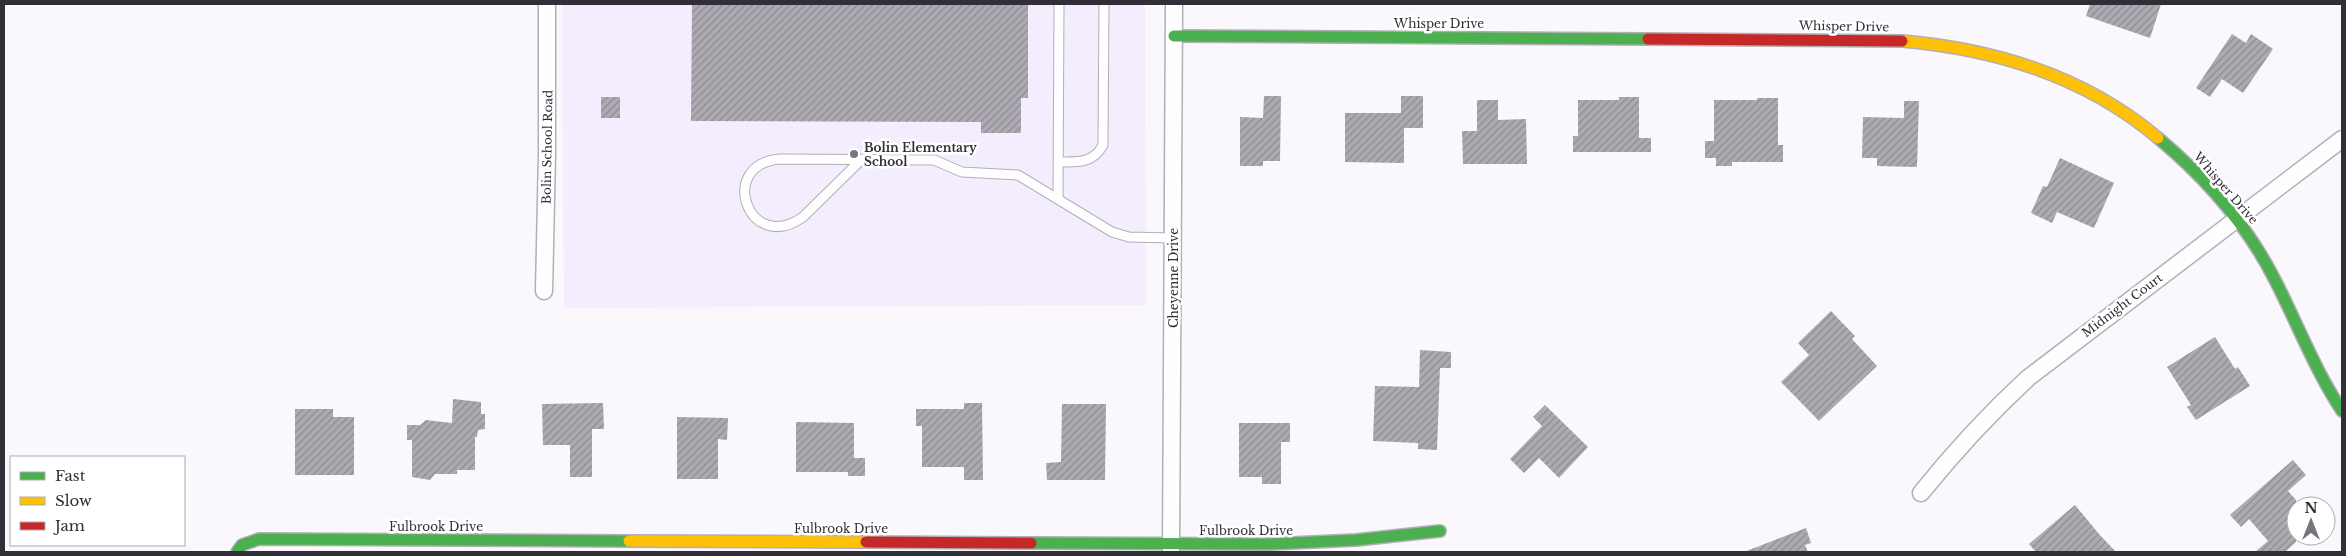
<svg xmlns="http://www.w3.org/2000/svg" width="2346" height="556" viewBox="0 0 2346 556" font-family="'Libre Baskerville',serif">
<defs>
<pattern id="building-hatch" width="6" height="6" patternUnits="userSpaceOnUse" patternTransform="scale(1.25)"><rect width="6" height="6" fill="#adaab1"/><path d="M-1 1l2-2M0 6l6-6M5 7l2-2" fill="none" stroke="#8d8b91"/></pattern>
</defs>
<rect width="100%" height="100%" fill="#faf7fd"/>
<path fill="#f4edfe" d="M562,4H1145L1146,305L564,308Z"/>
<path fill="url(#building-hatch)" d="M692,4H1028V98H1021V133H981V122L691,121Z
M2090,4H2161L2150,38L2086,16Z
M2232,34L2246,43L2251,34L2273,49L2243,93L2222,79L2210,97L2196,88Z
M1264,96H1281L1280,161H1263V166H1240V117L1263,118Z
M1401,96H1423V128H1404V163L1345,162V113H1401Z
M601,97H620V118H601Z
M1619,97H1639V138H1651V152H1573V136H1578V100H1619Z
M1757,98H1778V145H1783V162H1732V166H1716V158H1705V141H1714V100H1757Z
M1477,100H1498V120L1526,119L1527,164H1463L1462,131H1477Z
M1904,101H1919L1917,167L1877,166V158H1862L1863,117L1904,118Z
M2060,158L2114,183L2094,228L2057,212L2052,223L2031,213L2043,186L2047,187Z
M1831,311L1855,336L1852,339L1877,366L1819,421L1781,382L1809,355L1798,343Z
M2215,337L2235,369L2238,367L2250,386L2196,420L2187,407L2191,405L2167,367Z
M1420,350L1451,352V368H1440L1437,450L1418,449V443L1373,441L1375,386L1419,387Z
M453,399L481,402V414H485V429L478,430L477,437H475V470H457V474H435L430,480L412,477V440H407V425H420L426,420L452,423Z
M603,403L604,429H592V477H570V445H543L542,404Z
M964,403H982L983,480H964V467H922V426H916V409H964Z
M1062,404H1106L1105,480H1047L1046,463L1061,462Z
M1545,405L1588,447L1559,478L1539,458L1524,473L1510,459L1542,426L1533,417Z
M295,409H333V417H354V475H295Z
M677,417L728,418L727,440L718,439V479H677Z
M796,422L854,423V458H865V476H848V472H796Z
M1239,423H1290V442H1281V484H1262V477H1239Z
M2293,460L2306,475L2288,491L2296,500V542L2285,552H2255L2268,541L2249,519L2241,527L2230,515Z
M2075,505L2099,534L2116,552H2036L2029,544Z
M1806,528L1811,543L1805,545L1808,552H1744Z"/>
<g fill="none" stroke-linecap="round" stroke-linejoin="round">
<g stroke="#b2afb5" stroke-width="11">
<path id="lane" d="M862,159L803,217C748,256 716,163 781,159L934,160L962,172L1018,175L1112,232L1129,237L1173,238
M1058,162C1077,162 1093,164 1103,145L1104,4
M1058,199L1059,4"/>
</g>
<g stroke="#b2afb5" stroke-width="19">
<path id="street" d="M544,291L547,154V4
M1921,493C1954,452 1989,414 2028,378L2342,139
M1171,552L1174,4"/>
</g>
<g stroke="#b2afb5" stroke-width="14">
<path id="fast" d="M1174,36L1648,39
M2158,138C2206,178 2248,226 2276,282C2298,325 2315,370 2342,411
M1031,543L1269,544L1356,540L1440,531
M237,552L242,545L259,539L629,541"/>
</g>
<g stroke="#b2afb5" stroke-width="14">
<path id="slow" d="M1902,41C1995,49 2086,77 2158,138
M629,541L866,542"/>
</g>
<g stroke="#b2afb5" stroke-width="14">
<path id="jam" d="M1648,39L1902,41
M866,542L1031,543"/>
</g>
<use href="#lane" stroke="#fefeff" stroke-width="9"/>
<use href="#street" stroke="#fefeff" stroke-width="16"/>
<use href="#fast" stroke="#4caf50" stroke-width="11"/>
<use href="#slow" stroke="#ffc107" stroke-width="11"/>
<use href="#jam" stroke="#c62828" stroke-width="11"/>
</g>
<circle fill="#78747c" stroke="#fff" stroke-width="2" cx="854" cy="154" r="5"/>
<g text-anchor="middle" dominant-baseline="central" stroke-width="5" stroke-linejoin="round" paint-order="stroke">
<g font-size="12" fill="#322e37" stroke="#fff">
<text x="1439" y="23">Whisper Drive</text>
<text transform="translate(1844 26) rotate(1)">Whisper Drive</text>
<text transform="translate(547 147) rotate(-89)">Bolin School Road</text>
<text transform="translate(2226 188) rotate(49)">Whisper Drive</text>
<text transform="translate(1173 278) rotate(-90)">Cheyenne Drive</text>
<text transform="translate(2122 305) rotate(-37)">Midnight Court</text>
<text x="436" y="526">Fulbrook Drive</text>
<text x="841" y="528">Fulbrook Drive</text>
<text x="1246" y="530">Fulbrook Drive</text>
</g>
<g font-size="12" font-weight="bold" fill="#322e37" stroke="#fff" text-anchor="start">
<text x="864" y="147">Bolin Elementary<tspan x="864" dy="14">School</tspan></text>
</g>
</g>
<rect width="2346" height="556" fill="none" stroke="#322e37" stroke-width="10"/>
<rect x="10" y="456" width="175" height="90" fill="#ffffff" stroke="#adabaf"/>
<rect x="20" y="472" width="25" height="8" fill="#4caf50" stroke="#adabaf"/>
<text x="55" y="481" font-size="15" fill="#322e37">Fast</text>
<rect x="20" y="497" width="25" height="8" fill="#ffc107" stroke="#adabaf"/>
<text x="55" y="506" font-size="15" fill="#322e37">Slow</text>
<rect x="20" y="522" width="25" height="8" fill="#c62828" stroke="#adabaf"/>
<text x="55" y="531" font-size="15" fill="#322e37">Jam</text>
<g transform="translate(2311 521)"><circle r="24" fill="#ffffff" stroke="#adabaf"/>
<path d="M0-4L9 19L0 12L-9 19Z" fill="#78747c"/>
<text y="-8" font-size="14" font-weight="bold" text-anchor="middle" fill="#322e37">N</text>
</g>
</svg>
